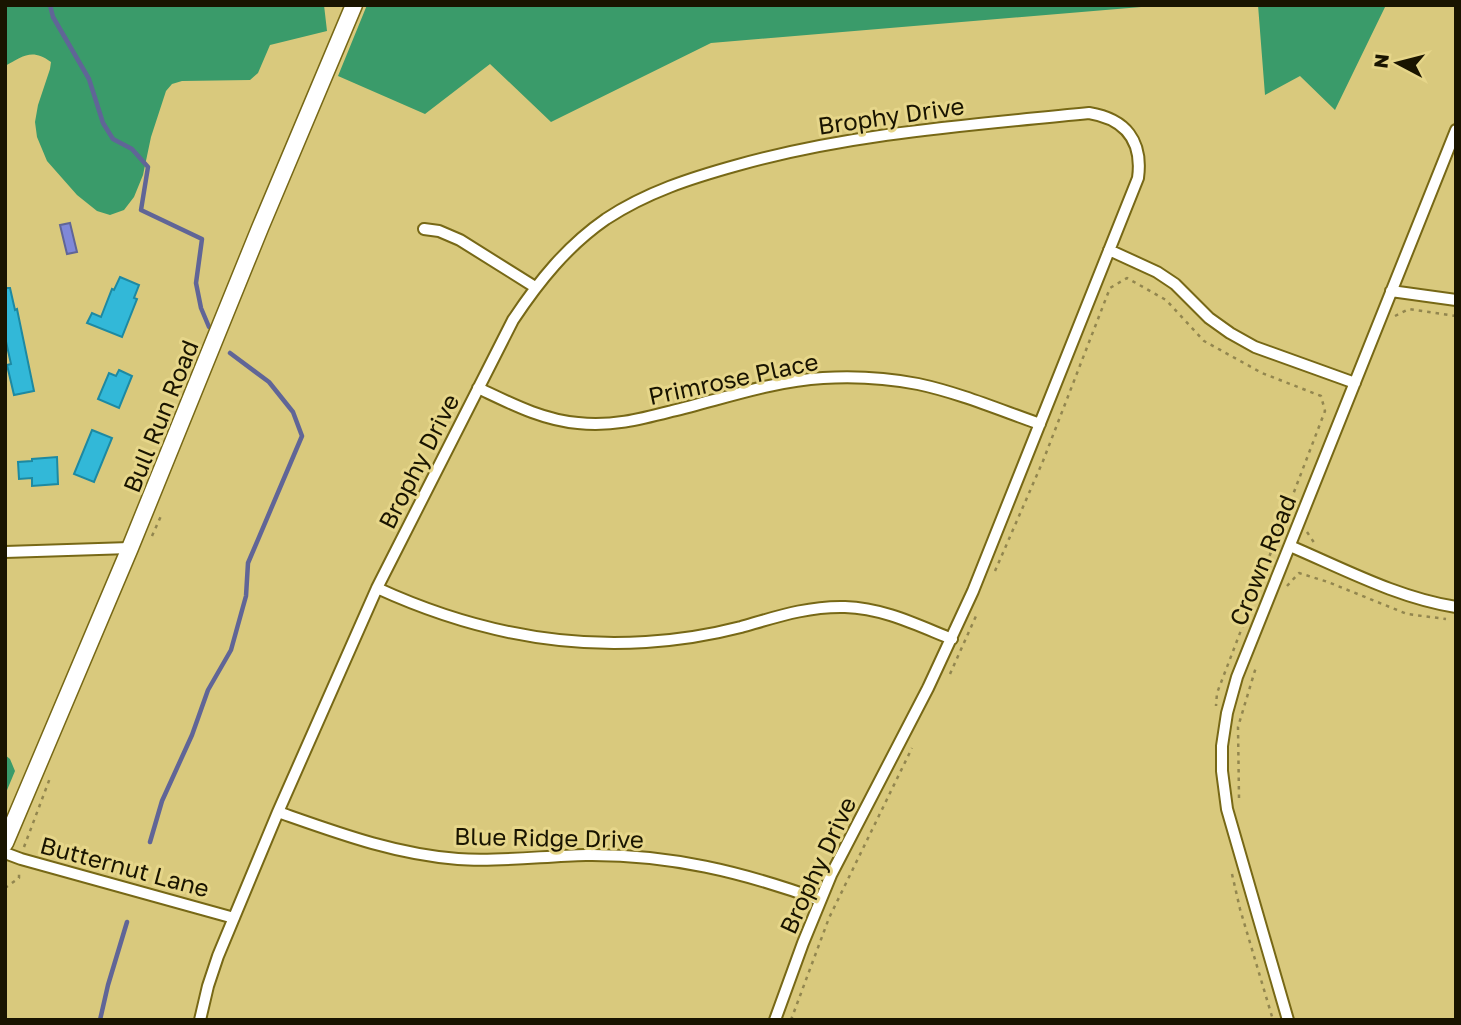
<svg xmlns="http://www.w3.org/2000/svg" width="1461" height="1025" viewBox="0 0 1461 1025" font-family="'Golos Text',sans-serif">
<rect width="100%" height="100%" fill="#d9c97d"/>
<path fill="#3a9b6a" d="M5,5H324L327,31L270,45L258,73L250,80L182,81L172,84L166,91L151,137L143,175L134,197L124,210L110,215L97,211L77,195L47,161L37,137L35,122L38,105L50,69L51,62C32,48 23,56 5,66Z
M367,5H1165L711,43L551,122L490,64L425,114L338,76Z
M1258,5H1386L1335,110L1300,76L1265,95Z
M5,755L10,759L15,771L5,795Z"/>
<path fill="#7f88d8" stroke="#606597" stroke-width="2" d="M70,223L77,252L67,254L60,225Z"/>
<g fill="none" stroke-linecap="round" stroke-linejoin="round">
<path stroke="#606597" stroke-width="4.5" d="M50,5L53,17L89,79L103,123L113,139L132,149L148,167L141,210L202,239L196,283L201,308L209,327
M150,842L162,801L192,735L208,690L231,650L246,596L248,563L302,436L293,412L269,382L230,353
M100,1020L108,985L127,922"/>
</g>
<path fill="#32b8d8" stroke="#1d89a2" stroke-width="2" d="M120,277L139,285L134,298L137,299L122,337L87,323L92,313L101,317L112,289L114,290Z
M5,288H10L15,310L17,309L34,391L14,395L7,365L11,364L5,337Z
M119,370L132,376L119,408L98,399L109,373L116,376Z
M92,430L112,438L94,482L74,474Z
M57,457L58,484L32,486V478L19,479L18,462L32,461V459Z"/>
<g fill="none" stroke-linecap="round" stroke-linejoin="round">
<g stroke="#776816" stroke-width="14">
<path id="street" d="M424,229L439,231L460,240L535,287
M1109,250L1157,272L1175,284L1209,318L1230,333L1255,347L1355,383
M1391,291L1456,300
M478,388C510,403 542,420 578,423C611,427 641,419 672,411C722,399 772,381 823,378C855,376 887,378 918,384C960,393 1000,410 1040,424
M1290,546C1344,569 1398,598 1456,607
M5,552L130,548
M377,588C462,627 553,648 646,642C678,640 710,635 741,627C776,617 808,606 845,607C883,608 917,625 952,639
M278,812C338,833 394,854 458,859C500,862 543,856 586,855C669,854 743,872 820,900
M5,853L21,859L234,918
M200,1020L208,986L218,956L278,812L377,588L513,320C539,281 567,246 606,219C647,192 691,178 738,165C852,133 971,125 1089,113C1126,119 1143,141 1138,178L973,591L928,688L831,875L803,943L775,1020
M1288,1020L1227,809L1222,771V746L1227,713L1237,677L1456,130"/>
</g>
<g stroke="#776816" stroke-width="19">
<path id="secondary" d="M5,843L130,548L260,228L354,5"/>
</g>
<path stroke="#92864f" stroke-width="2.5" stroke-dasharray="3.5 5" stroke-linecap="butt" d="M1395,316L1409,309L1456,316
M1307,532L1315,544
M152,536L161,516
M995,571L1043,461L1110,288L1127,278L1166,300L1204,341L1262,373L1321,396L1325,411L1217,693L1216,706
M1287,586L1299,573L1328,582L1407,614L1446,619
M950,674L976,616
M1239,798L1238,727L1256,667
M24,847L50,778
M1232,874L1240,909L1273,1020
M5,888L19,878V870
M791,1020L829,918L912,748"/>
<use href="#street" stroke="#fff" stroke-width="10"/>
<use href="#secondary" stroke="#fff" stroke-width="16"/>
</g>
<g text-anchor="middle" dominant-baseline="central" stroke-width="6" stroke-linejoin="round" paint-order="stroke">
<g font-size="24" fill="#191400" stroke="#e6d68a">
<text transform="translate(891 115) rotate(-8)">Brophy Drive</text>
<text transform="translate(733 378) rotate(-12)">Primrose Place</text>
<text transform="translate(160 416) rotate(-68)">Bull Run Road</text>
<text transform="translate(418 461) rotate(-63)">Brophy Drive</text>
<text transform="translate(1262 560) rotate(-68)">Crown Road</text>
<text transform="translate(549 837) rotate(1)">Blue Ridge Drive</text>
<text transform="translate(817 865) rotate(-65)">Brophy Drive</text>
<text transform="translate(125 866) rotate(15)">Butternut Lane</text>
</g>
</g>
<rect width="1461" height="1025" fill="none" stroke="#191400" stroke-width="14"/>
<g transform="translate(1398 63) rotate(277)" stroke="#e6d68a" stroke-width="5" paint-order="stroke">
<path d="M0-5L12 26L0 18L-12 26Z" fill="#191400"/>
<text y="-10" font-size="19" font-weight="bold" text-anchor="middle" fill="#191400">N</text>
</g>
</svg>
